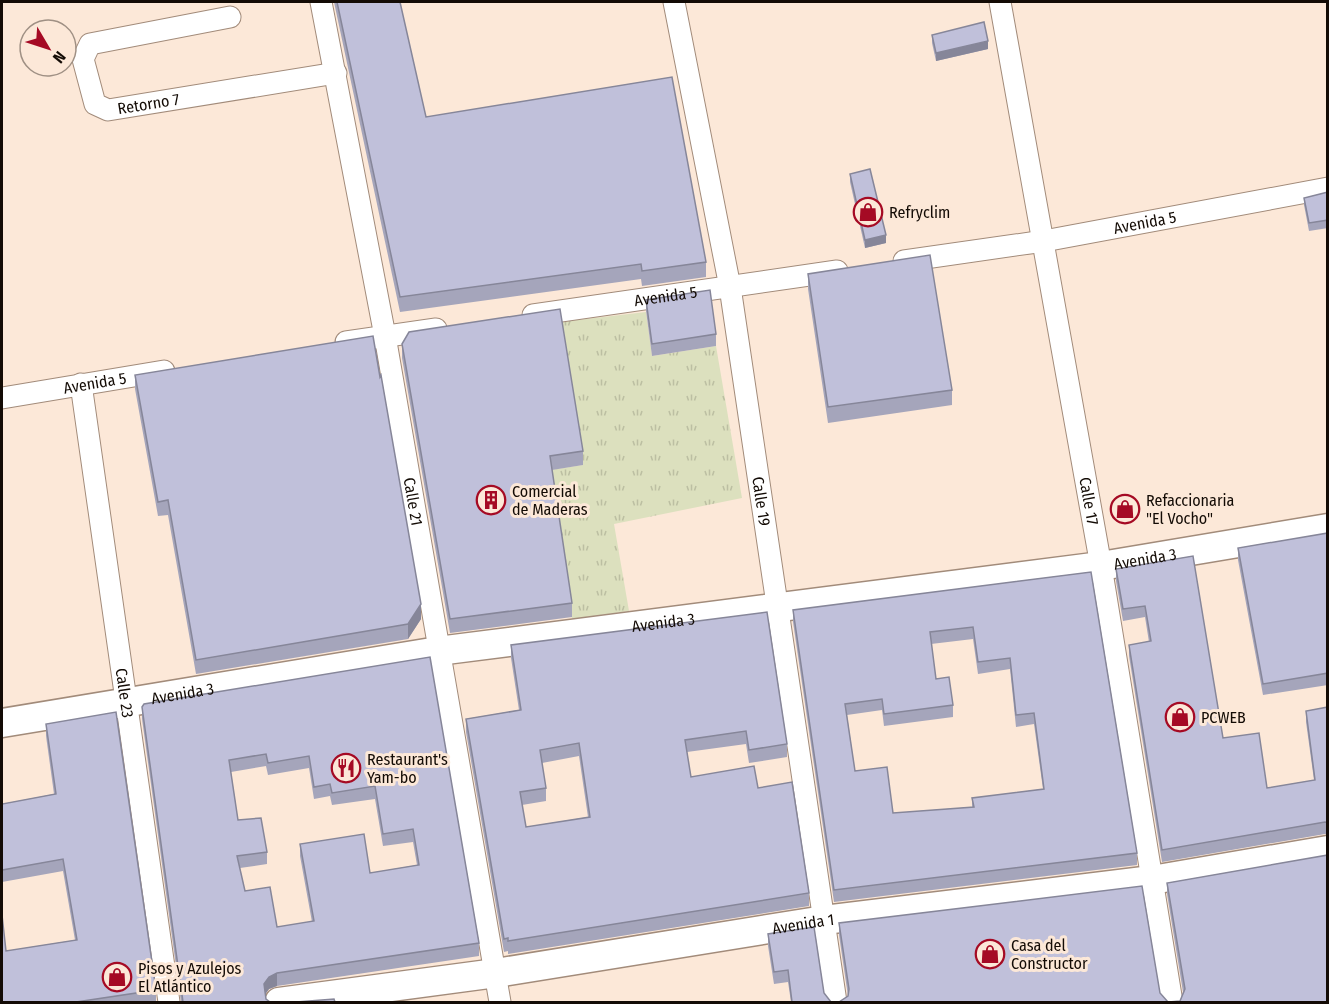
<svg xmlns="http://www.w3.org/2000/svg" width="1329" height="1004" viewBox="0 0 1329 1004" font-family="'Fira Sans Condensed',sans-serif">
<defs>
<pattern id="grass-tufts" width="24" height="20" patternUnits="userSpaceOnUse" patternTransform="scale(1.5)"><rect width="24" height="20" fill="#dce0be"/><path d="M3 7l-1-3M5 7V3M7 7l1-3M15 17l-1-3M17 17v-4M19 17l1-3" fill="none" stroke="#bcbfa2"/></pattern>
</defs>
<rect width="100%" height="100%" fill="#fce8d8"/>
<path fill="url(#grass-tufts)" d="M646,312L652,356L716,346L742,498L614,524L629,611L572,619L550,470L583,465L560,322Z"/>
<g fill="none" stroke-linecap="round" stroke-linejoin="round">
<g stroke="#a28b7a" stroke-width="23">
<g id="minor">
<path id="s1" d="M321,2L385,336L500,1002"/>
<path id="s2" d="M674,2L730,287L836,1002"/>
<path id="s3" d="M1000,2L1101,566L1172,1002"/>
<path id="s4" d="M230,17L90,44L83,59L95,104L108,110L336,73"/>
<path id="s5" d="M904,261L1044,241L1328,188"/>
<path id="s6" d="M533,315L837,271"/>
<path d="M346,342L436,329"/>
<path id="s7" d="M81,384L169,1002"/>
<path id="s8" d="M2,398L164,371"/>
</g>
</g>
<g stroke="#a28b7a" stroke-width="31">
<g id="secondary">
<path id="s9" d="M2,723L438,651L1101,566L1328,528"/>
<path id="s10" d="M279,1002L496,973L824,920L1152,880L1328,850"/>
</g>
</g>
<use href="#minor" stroke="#fff" stroke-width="21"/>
<use href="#secondary" stroke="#fff" stroke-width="28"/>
</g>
<path fill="#a5a5bb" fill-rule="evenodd" d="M334,2H400L426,117L706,262V277L642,286L641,279L400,312Z
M932,35L988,49L936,61L932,43Z
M850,174L886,243L865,248L850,182Z
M1328,192V228L1309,231L1304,205V198Z
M808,274L952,390V405L828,423L808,289Z
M646,300L716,334V346L652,356L646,311Z
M402,344L583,451V465L552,470L572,603V617L450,633L402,358Z
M135,375L421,619L408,639L196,674L168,515L158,516L135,389Z
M1328,533V685L1263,695L1238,560V548Z
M1193,556L1223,738L1267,788L1314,780L1306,722V711L1328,707V835L1325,834L1162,862L1129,656V645L1149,642L1145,617L1123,621L1116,581V569Z
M1091,572L1137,853V865L834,902L793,622V610ZM973,639L978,674L1010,669L1016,727L1034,724L1043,789L972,798V807L893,813L855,771L847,715L882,710L884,726L953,717V705L936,679L931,644Z
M511,645L787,744V757L749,763L746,744L687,752L691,777L758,788L809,893V906L508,954V951L504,952L466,732V719L519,710L511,658ZM579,756L588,817L526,827L522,805L546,801V788L542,763Z
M430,657L479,943V956L277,986L269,989L265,994L266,999L270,1002H181L142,719V707ZM266,766L268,775L309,768L314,799L330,796L332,805L375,799L383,846L413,842L417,865L370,873L300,844V856L312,922L277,927L245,891L240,868L267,864V852L238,820L231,772Z
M46,724L156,990V1002H2L6,951L75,940L63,871L2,882V804L54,794L46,736Z
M1328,855L1180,1001L1183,992L1167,894V883Z
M839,923L1160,993L848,996L839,935Z
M768,934L824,993L831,1002H834H791L788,982L774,984L768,946Z"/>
<path fill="#868699" d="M988,41V49L936,61V53Z
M886,235V243L865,248V240Z
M421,604V619L408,639V624Z
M277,973V986L269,989L264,996V984L269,977Z"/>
<path fill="#c0c0da" stroke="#868699" stroke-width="1.5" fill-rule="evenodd" d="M337,2H400L426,117L672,77L706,262L642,271L641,264L400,297Z
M984,22L988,41L936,53L932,35Z
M870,169L886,235L865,240L850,174Z
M1328,192V220L1309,223L1304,198Z
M930,255L952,390L828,407L808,274Z
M710,290L716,334L652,344L646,300Z
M560,309L583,451L550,456L572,603L450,619L402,344L409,332Z
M373,336L380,377L381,375L421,604L408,624L196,660L168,500L158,502L135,375Z
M1328,533V673L1263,684L1238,548Z
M1193,556L1223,738L1259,733L1267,788L1315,780L1306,711L1328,707V823L1325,822L1162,850L1129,645L1151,641L1145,606L1123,609L1116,569Z
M1091,572L1137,853L834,890L793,610ZM973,627L978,662L1010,658L1016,715L1034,713L1044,789L972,798L974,807L893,813L887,767L855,771L845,704L882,699L884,714L953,705L949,677L936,679L930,632Z
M767,612L787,744L749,750L746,731L685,740L691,777L754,766L758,788L792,782L809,893L508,941V938L504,939L466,719L521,710L511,645ZM579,743L590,817L526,827L520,792L546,788L540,750Z
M430,657L479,943L277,973L269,977L264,984L266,999L270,1002H183L142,707L144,704ZM266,754L268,763L309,756L314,787L330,784L332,793L375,786L383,834L413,829L419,865L370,873L364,834L300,844L314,921L277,927L270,887L245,891L237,856L267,852L261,818L238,820L229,760Z
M116,712L156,990L76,1002H2V915L6,951L77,940L63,859L2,870V804L56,794L46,724Z
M1328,855V1002H1169L1180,1001L1185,989L1167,883Z
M1142,886L1160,993L1168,1002H839L848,996L849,989L839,923Z
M814,927L824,993L831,1002H834H792L788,970L774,972L768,934Z
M334,999L335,1002H296Z"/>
<defs>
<g id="shop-ring" transform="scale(1.5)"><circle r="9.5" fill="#fce8d8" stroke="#a50a24" stroke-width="1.5"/><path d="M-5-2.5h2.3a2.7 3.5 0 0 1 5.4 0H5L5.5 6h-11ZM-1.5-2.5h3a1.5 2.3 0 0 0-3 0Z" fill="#a50a24"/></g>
<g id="building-ring" transform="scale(1.5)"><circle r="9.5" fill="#fce8d8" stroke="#a50a24" stroke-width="1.5"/><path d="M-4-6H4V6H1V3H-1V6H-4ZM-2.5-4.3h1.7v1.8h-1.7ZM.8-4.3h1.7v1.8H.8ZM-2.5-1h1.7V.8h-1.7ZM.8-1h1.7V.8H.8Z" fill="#a50a24"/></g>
<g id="restaurant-ring" transform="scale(1.5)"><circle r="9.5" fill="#fce8d8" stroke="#a50a24" stroke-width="1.5"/><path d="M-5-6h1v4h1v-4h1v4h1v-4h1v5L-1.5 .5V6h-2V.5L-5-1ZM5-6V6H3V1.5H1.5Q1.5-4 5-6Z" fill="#a50a24"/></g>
</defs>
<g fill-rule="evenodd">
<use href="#shop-ring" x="868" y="212"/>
<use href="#building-ring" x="491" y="500"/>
<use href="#shop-ring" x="1125" y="509"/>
<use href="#shop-ring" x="1180" y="717"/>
<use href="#restaurant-ring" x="346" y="768"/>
<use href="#shop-ring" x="990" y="954"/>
<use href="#shop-ring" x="117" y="977"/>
</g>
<g text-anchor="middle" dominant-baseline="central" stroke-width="6" stroke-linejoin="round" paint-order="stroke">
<g font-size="16" fill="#130b05" stroke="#fce8d8">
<text stroke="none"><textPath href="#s4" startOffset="261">Retorno 7</textPath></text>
<text stroke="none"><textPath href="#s5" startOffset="244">Avenida 5</textPath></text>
<text stroke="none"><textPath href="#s6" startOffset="134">Avenida 5</textPath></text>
<text stroke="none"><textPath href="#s8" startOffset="94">Avenida 5</textPath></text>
<text stroke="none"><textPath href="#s2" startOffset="507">Calle 19</textPath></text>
<text stroke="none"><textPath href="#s3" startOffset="507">Calle 17</textPath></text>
<text stroke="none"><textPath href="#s1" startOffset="508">Calle 21</textPath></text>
<text stroke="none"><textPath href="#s9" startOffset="1155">Avenida 3</textPath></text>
<text stroke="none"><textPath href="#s9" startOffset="669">Avenida 3</textPath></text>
<text stroke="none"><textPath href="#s9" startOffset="183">Avenida 3</textPath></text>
<text stroke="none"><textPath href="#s7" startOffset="312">Calle 23</textPath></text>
<text stroke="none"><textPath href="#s10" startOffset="530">Avenida 1</textPath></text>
</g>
<g font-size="16" fill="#130b05" stroke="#fce8d8" text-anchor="start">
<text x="889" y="212">Refryclim</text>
<text x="512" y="491">Comercial<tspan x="512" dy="18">de Maderas</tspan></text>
<text x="1146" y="500">Refaccionaria<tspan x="1146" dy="18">"El Vocho"</tspan></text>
<text x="1201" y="717">PCWEB</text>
<text x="367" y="759">Restaurant's<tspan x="367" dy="18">Yam-bo</tspan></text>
<text x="1011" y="945">Casa del<tspan x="1011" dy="18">Constructor</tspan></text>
<text x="138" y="968">Pisos y Azulejos<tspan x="138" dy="18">El Atlántico</tspan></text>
</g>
</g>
<rect width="1329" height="1004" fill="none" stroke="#130b05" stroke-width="6"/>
<g transform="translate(48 48) rotate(129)"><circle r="28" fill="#fce8d8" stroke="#9f9084" stroke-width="1.5"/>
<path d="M0-4.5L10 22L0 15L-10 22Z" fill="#a50a24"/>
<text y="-9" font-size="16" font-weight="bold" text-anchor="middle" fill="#130b05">N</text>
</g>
</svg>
